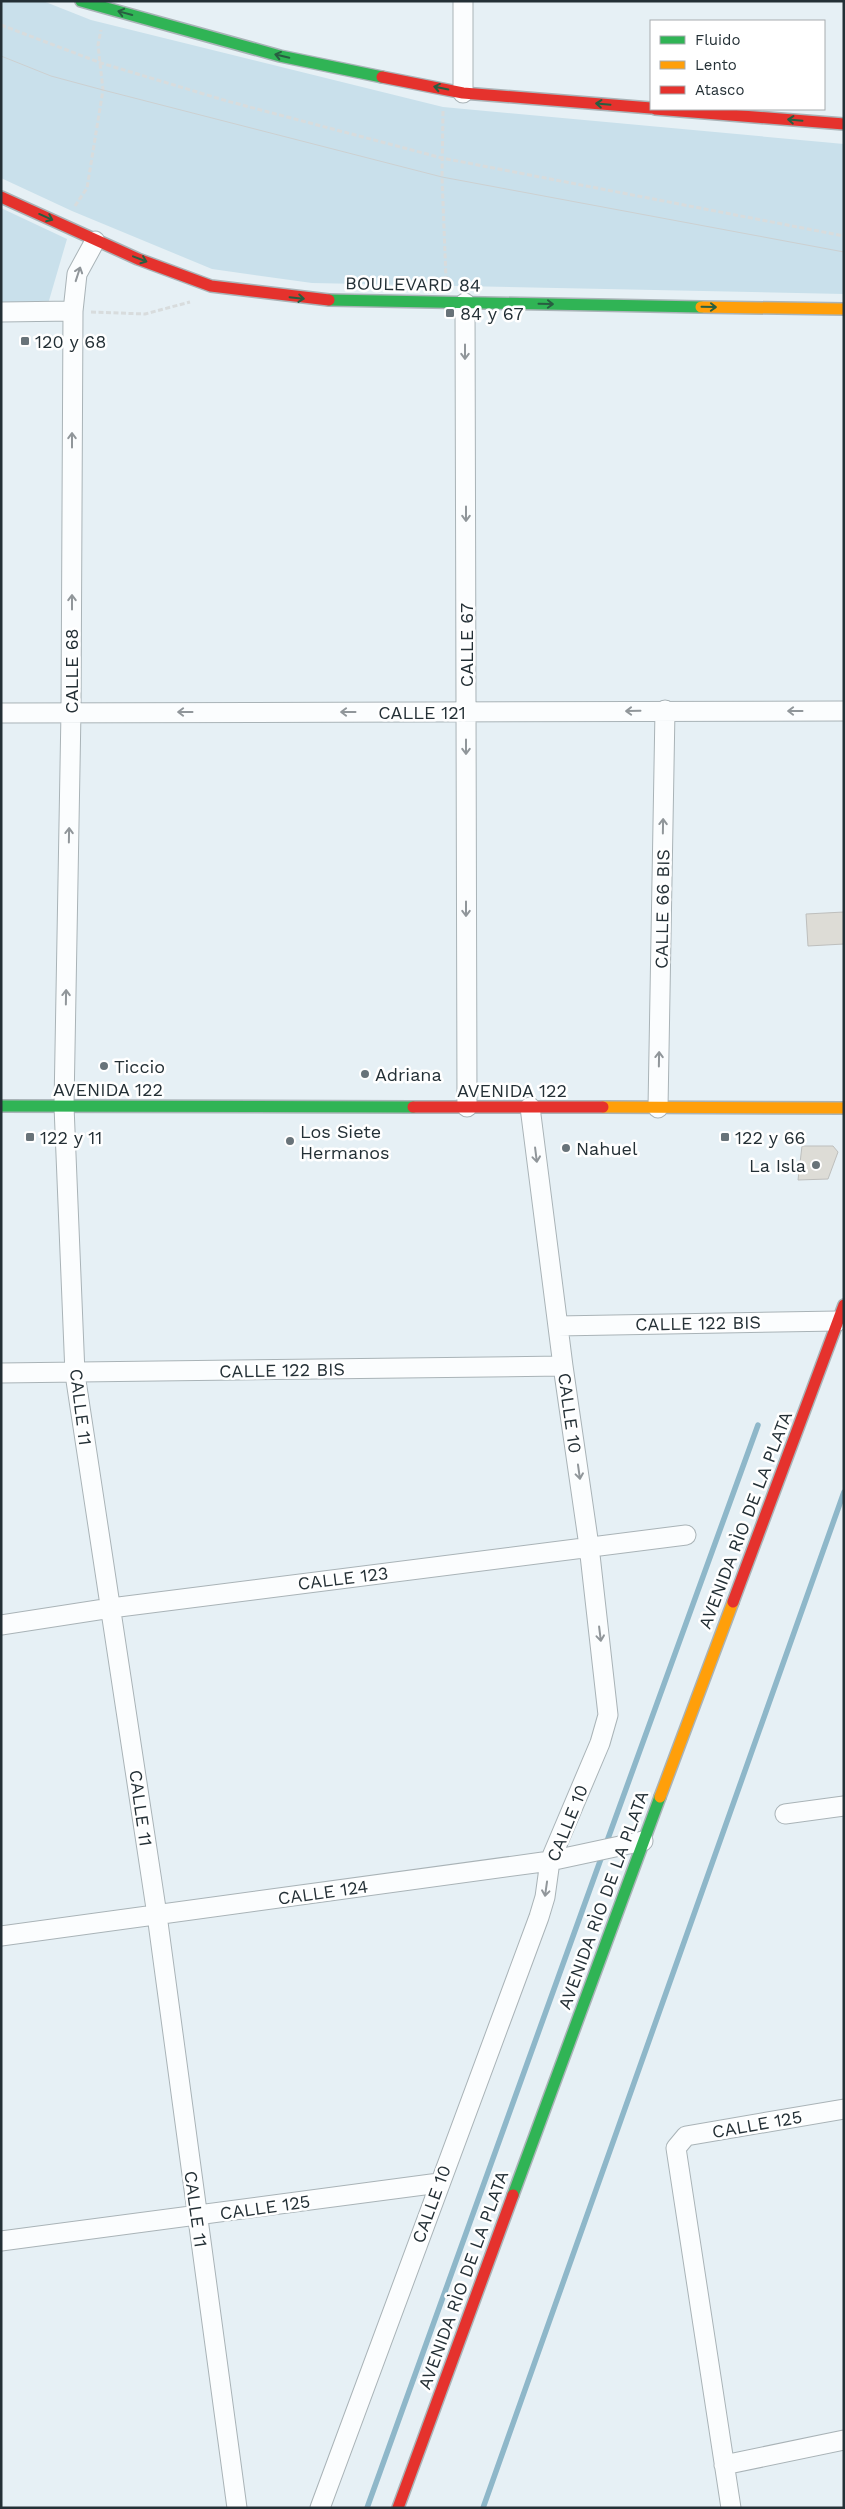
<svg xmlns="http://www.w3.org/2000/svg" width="845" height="2509" viewBox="0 0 845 2509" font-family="'Work Sans',sans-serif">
<rect width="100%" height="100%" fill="#e6f0f5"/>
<path fill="#c9e0eb" d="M1,1H43L91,20L443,107L844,144V294L312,283L212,269L72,211L1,178Z
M1,208L67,239L48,304H1Z"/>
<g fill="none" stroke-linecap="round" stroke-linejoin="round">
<path stroke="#8eb7c9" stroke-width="5.5" d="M606,1844L758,1425
M367,2508L603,1853
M483,2508L844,1492"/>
</g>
<path fill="#dddcd6" stroke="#bebfbd" d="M844,912V944L808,946L806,914Z
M802,1146H833L838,1152L828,1179L798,1180Z"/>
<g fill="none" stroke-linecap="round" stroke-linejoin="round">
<g stroke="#a9b3b7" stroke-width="21">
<path id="street" d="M463,93V1
M95,241L77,274L73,311L71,711L64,1106L75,1374L157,1915L237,2508
M465,303L467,1107
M1,312L73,311
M1,713L844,711
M658,1108L665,710
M558,1326L838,1321
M1,1373L563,1366
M1,1625L111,1608L686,1535
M785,1814L844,1806
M1,1936L550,1861L643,1841
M1,2241L439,2183
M724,2465L844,2440
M320,2508L539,1917L545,1897L550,1861L600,1743L608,1715L589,1546L563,1366L530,1107
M731,2508L676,2148L686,2136L844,2109"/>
</g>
<g stroke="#a9b3b7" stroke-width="14">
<path id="fast" d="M81,1L280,56L382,77
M329,300L701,307
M1,1106L413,1107
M513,2195L660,1797"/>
</g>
<g stroke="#a9b3b7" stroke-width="14">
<path id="slow" d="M701,307L844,309
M603,1107L844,1108
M660,1797L733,1602"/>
</g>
<g stroke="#a9b3b7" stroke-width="14">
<path id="jam" d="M382,77L463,93L651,108
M655,109L844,124
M1,197L138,259L211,286L329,300
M413,1107H603
M733,1602L844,1305
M398,2508L513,2195"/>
</g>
<path stroke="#d8dcdd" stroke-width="3" stroke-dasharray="5 2.5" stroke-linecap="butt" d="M1,25L101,63L227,101L442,158L844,236
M443,111L442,177L446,279
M75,206L87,188L103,90L98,45L101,30
M91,312L145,314L190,302"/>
<use href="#street" stroke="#fbfdfe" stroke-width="19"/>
<use href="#fast" stroke="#30b455" stroke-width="11"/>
<use href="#slow" stroke="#ff9f0a" stroke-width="11"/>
<use href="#jam" stroke="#e5322d" stroke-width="11"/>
<path stroke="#ccd0d1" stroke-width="1" d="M1,56L51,76L103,90L442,177L844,252"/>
</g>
<defs><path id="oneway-shaft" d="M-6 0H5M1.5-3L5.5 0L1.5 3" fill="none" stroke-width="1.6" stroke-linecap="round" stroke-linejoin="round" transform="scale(1.25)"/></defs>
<g stroke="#285e41">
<use href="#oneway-shaft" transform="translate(125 13) rotate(-165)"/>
<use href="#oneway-shaft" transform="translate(282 56) rotate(-167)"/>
<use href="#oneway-shaft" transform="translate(441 88) rotate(-168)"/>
<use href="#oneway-shaft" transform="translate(603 104) rotate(-175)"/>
<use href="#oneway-shaft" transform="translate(795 120) rotate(-175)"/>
<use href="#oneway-shaft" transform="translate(46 217) rotate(24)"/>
<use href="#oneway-shaft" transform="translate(140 259) rotate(21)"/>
<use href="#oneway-shaft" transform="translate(297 298) rotate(6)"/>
<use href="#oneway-shaft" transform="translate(546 304) rotate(1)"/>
<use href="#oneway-shaft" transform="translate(709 307) rotate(1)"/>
</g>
<g stroke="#90969a">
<use href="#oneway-shaft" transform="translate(78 274) rotate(-72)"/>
<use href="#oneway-shaft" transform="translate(465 352) rotate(90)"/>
<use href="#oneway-shaft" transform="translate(72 440) rotate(-90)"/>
<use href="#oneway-shaft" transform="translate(466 514) rotate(90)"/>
<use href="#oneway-shaft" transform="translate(72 602) rotate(-90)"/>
<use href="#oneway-shaft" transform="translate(633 711) rotate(179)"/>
<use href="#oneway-shaft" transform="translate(795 711) rotate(-180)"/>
<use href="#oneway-shaft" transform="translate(185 712) rotate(-180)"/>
<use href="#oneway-shaft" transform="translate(348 712) rotate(-180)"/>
<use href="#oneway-shaft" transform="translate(466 747) rotate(90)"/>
<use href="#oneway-shaft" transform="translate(663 826) rotate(-89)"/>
<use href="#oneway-shaft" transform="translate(69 835) rotate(-89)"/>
<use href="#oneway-shaft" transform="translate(466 909) rotate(90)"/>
<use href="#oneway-shaft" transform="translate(66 997) rotate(-89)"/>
<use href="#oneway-shaft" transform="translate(659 1059) rotate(-89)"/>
<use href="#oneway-shaft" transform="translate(536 1155) rotate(83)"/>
<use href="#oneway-shaft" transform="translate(579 1472) rotate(82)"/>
<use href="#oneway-shaft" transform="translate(600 1634) rotate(83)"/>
<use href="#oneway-shaft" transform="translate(546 1889) rotate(98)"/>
</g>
<g fill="#687379" stroke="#fff" stroke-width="2">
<rect x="445" y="308" width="10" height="10" rx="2.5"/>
<rect x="20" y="336" width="10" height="10" rx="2.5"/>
<circle cx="104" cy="1066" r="5"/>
<circle cx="365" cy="1074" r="5"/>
<rect x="25" y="1132" width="10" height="10" rx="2.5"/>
<rect x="720" y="1132" width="10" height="10" rx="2.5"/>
<circle cx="290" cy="1141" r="5"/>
<circle cx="566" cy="1148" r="5"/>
<circle cx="816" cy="1165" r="5"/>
</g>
<g text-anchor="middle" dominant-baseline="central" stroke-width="5" stroke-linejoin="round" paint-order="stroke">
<g font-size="18" fill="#243036" stroke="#fff">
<text transform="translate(413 284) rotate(1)">BOULEVARD 84</text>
<text transform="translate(466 645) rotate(-90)">CALLE 67</text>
<text transform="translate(71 671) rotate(-90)">CALLE 68</text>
<text x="422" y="712">CALLE 121</text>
<text transform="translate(662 909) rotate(-89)">CALLE 66 BIS</text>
<text x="108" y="1089">AVENIDA 122</text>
<text x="512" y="1090">AVENIDA 122</text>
<text transform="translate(698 1323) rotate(-1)">CALLE 122 BIS</text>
<text transform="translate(282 1370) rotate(-1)">CALLE 122 BIS</text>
<text transform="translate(81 1407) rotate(83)">CALLE 11</text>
<text transform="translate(570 1413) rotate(82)">CALLE 10</text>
<text transform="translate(745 1520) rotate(-69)">AVENIDA RÌO DE LA PLATA</text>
<text transform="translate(343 1578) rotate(-7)">CALLE 123</text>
<text transform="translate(141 1808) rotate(82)">CALLE 11</text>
<text transform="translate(567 1823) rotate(-68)">CALLE 10</text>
<text transform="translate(323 1892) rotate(-8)">CALLE 124</text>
<text transform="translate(603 1900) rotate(-70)">AVENIDA RÌO DE LA PLATA</text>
<text transform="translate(757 2124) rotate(-10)">CALLE 125</text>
<text transform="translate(431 2204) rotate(-70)">CALLE 10</text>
<text transform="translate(265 2207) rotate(-8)">CALLE 125</text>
<text transform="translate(196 2209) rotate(82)">CALLE 11</text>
<text transform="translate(463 2280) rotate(-70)">AVENIDA RÌO DE LA PLATA</text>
</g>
<g font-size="18" fill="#243036" stroke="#fff" text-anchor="start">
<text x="460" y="313">84 y 67</text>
<text x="35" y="341">120 y 68</text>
<text x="114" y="1066">Ticcio</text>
<text x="375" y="1074">Adriana</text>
<text x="300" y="1131">Los Siete<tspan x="300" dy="21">Hermanos</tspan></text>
<text x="40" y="1137">122 y 11</text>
<text x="735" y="1137">122 y 66</text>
<text x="576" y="1148">Nahuel</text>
<text x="806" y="1165" text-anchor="end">La Isla</text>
</g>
</g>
<rect width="845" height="2509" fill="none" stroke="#243036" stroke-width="5"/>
<rect x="650" y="20" width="175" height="90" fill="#ffffff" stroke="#a7acaf"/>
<rect x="660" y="36" width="25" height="8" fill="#30b455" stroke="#a7acaf"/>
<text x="695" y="45" font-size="15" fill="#243036">Fluido</text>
<rect x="660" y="61" width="25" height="8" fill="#ff9f0a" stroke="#a7acaf"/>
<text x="695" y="70" font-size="15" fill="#243036">Lento</text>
<rect x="660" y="86" width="25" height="8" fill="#e5322d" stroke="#a7acaf"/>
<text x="695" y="95" font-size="15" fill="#243036">Atasco</text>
</svg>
